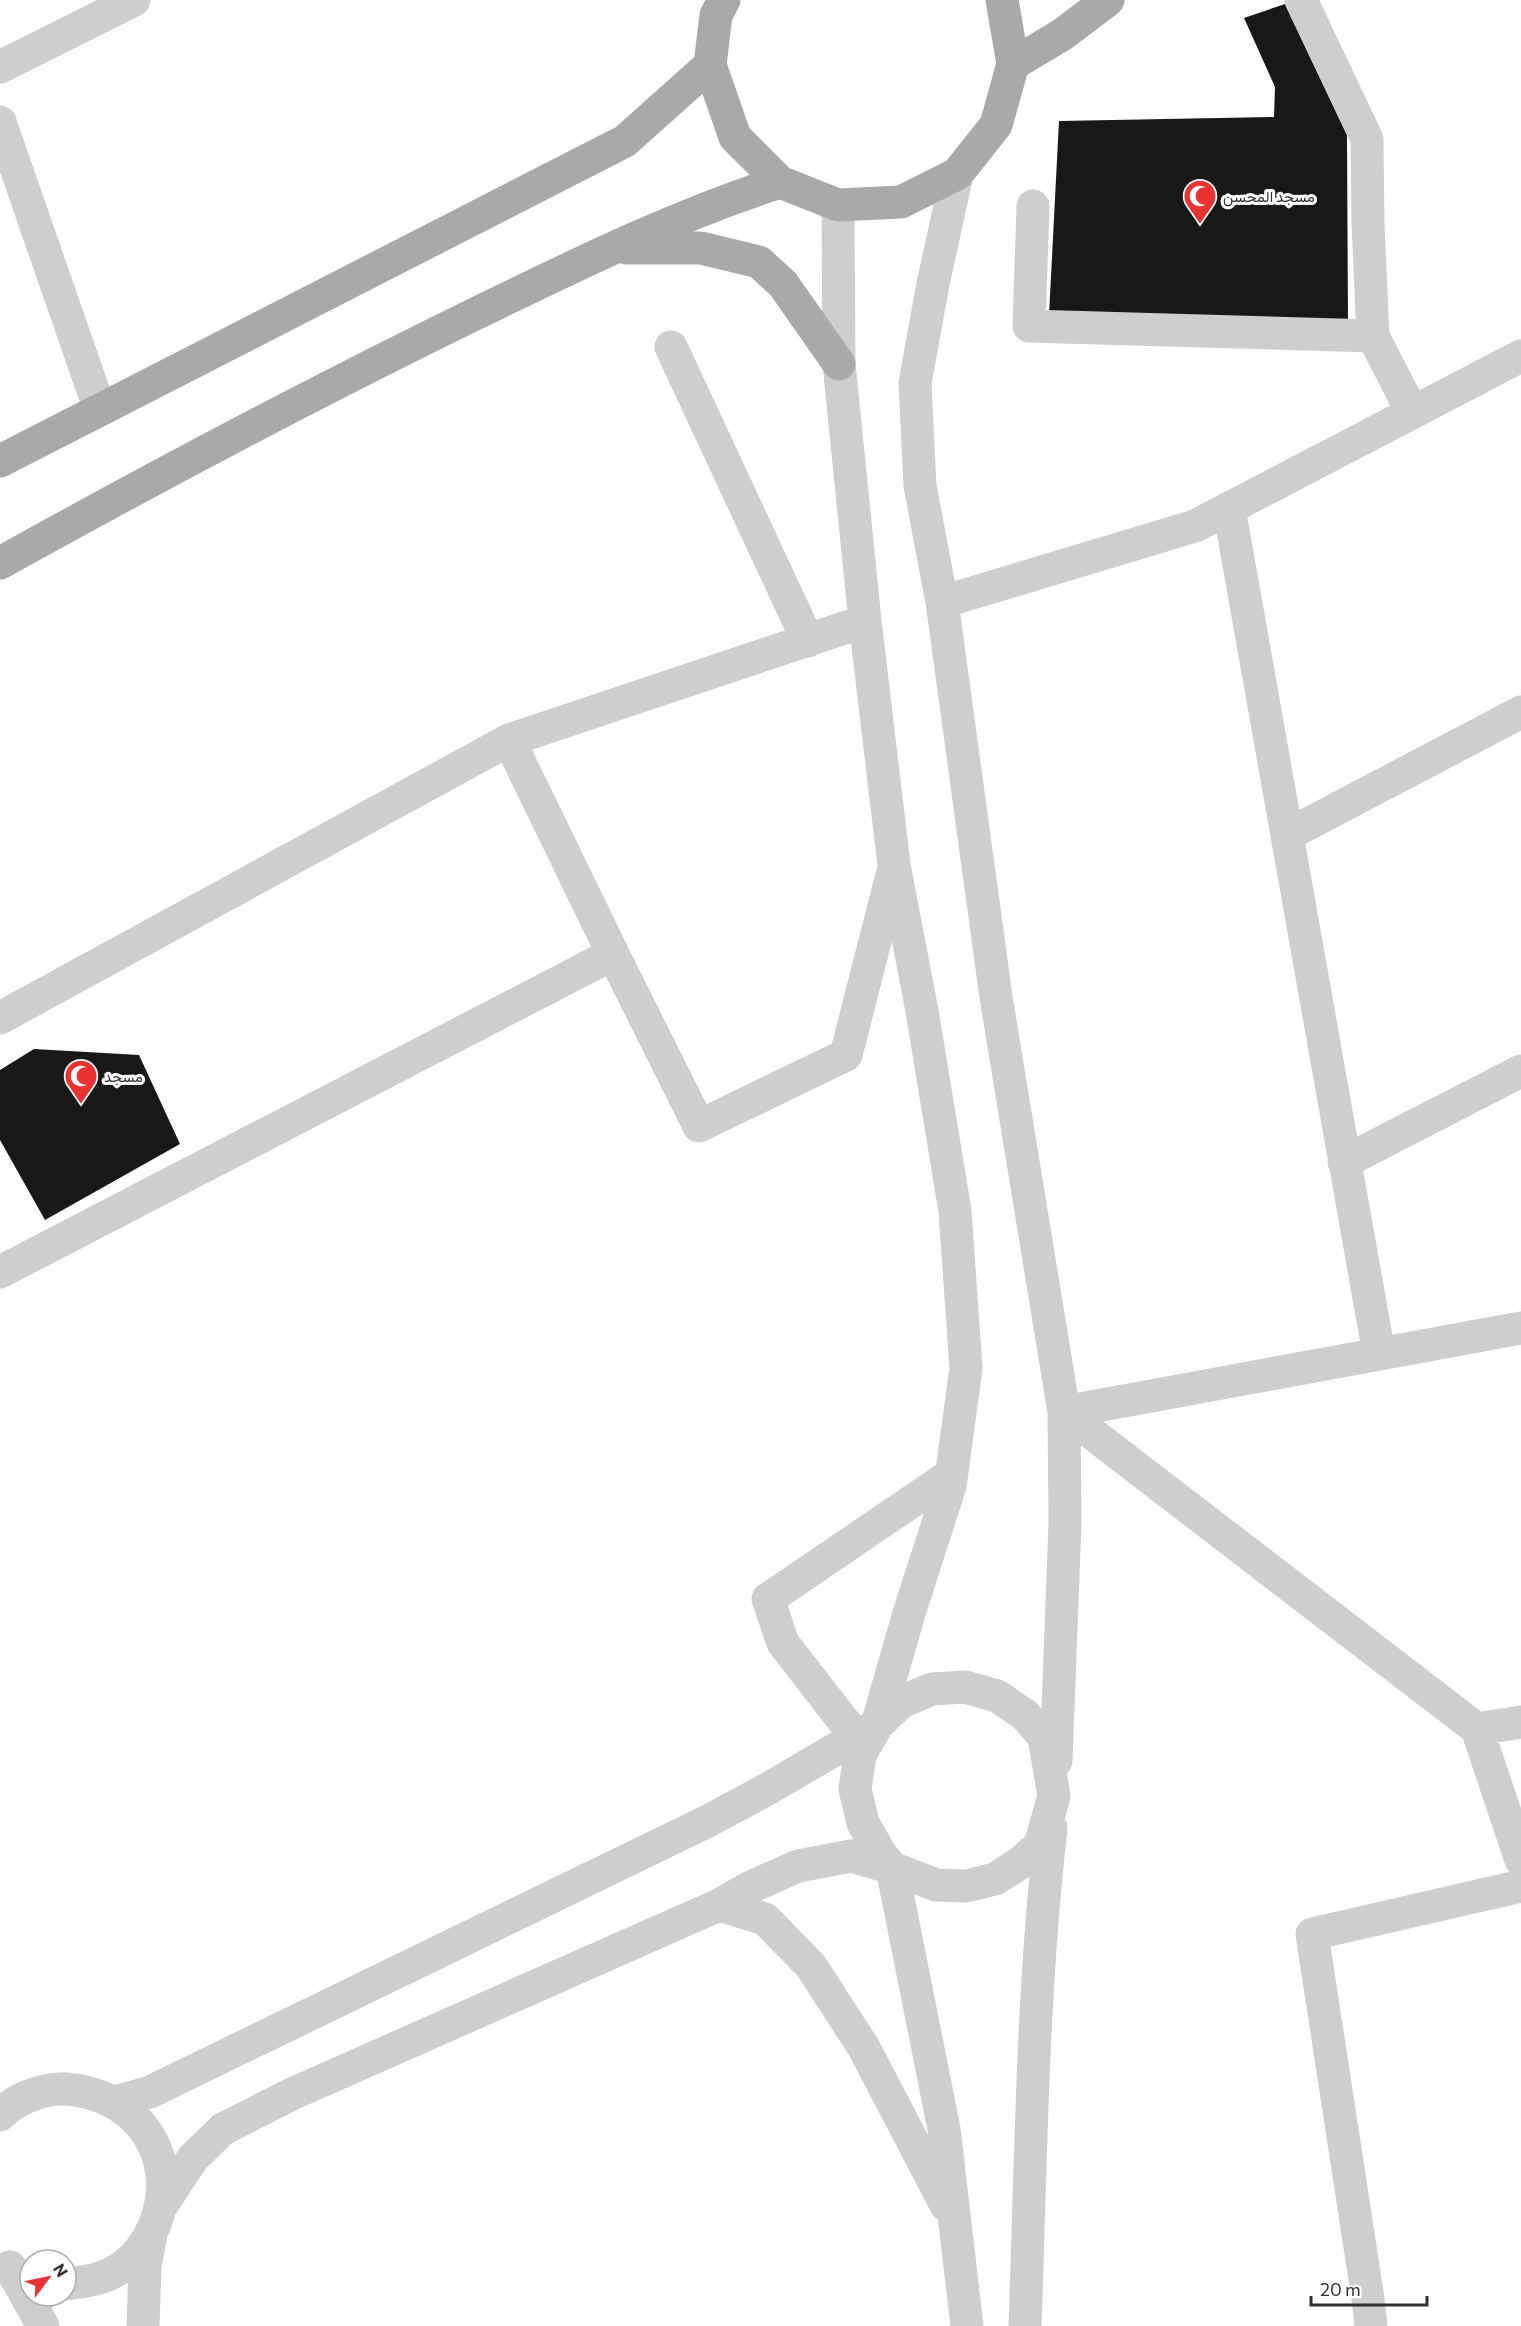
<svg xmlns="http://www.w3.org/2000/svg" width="1521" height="2326" viewBox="0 0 1521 2326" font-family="Commissioner,Vazirmatn,sans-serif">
<rect width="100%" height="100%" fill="#fff"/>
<path fill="#181818" d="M1285,4L1347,135L1348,325L1049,315L1059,121L1274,117L1275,87L1244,18Z
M34,1049L139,1055L180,1144L45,1220L0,1140V1070Z"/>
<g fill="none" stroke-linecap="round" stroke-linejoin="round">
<path stroke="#cecece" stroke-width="33" d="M0,67L134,0
M0,122L100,410
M957,174L933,284L915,383L920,486L942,602L996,997L1064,1412L1065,1523L1056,1761
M1033,206L1029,326L1373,336L1368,224L1367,139L1301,0
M1373,336L1412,412
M671,347L808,641
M1229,508L1379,1354
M942,602L1195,526L1521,356
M1287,835L1521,712
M613,954L699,1126L846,1055L892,875
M0,1018L509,740L865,621
M1344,1162L1521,1071
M0,1272L613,954L509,740
M1064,1412L1477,1729L1521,1722
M1064,1412L1521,1328
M1477,1729L1521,1860
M856,1737L783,1643L768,1599L952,1474
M719,1905L765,1919L811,1966L864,2048L946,2205
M115,2102L150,2092L706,1822L764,1791L877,1725L901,1702L932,1689L965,1687L997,1696L1025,1715L1044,1737L1054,1796L1040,1845L1020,1863L995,1879L966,1886L936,1885L892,1868L880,1853L863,1823L855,1789L860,1755L877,1725L910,1610L950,1486L966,1368L955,1211L922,1011L894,865L865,621L839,364L838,205
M0,2115C16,2098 44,2088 66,2089C137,2094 181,2156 155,2224C147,2243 133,2262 114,2272C99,2280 83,2282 66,2284
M162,2205L193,2158L223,2129L292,2094L719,1905L751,1887L798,1866L851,1856L892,1868L944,2129L967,2326
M10,2267L43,2326
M143,2326L145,2266L151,2234
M1025,2326C1031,2160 1032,1993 1051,1828
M1371,2326L1368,2299L1312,1934L1521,1886"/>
<path stroke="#a9a9a9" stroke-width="33" d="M724,0L716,15L710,65L735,137L780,182L838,205L901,202L957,174L996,125L1013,64L1002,0
M1013,64L1063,34L1108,0
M627,248H701L759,262L783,284L839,364
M0,461L625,141L710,65
M0,563C157,476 315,392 477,313C576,265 675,216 780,182"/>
</g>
<defs>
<g id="mosque-pin" transform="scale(1.725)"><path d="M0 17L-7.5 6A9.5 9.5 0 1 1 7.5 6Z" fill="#e93332" stroke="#fff"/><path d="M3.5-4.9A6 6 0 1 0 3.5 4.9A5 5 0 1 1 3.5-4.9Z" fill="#fff"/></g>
</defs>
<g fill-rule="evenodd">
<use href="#mosque-pin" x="1200" y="196"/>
<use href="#mosque-pin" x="81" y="1076"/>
</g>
<g text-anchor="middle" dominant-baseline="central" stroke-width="6" stroke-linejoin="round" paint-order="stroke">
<g font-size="15" fill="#313131" stroke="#fff" text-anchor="start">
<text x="1223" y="196">مسجد المحسن</text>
<text x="104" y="1076">مسجد</text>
</g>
</g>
<g transform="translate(48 2278) rotate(58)"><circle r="28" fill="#ffffff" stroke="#adadad" stroke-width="1.5"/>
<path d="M0-4.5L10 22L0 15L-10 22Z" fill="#e93332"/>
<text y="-9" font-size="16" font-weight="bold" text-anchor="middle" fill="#313131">N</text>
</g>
<path d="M1311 2296v9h116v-9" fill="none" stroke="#313131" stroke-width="3"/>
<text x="1320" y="2296" font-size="18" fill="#313131" stroke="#ffffff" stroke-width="4.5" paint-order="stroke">20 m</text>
</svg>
